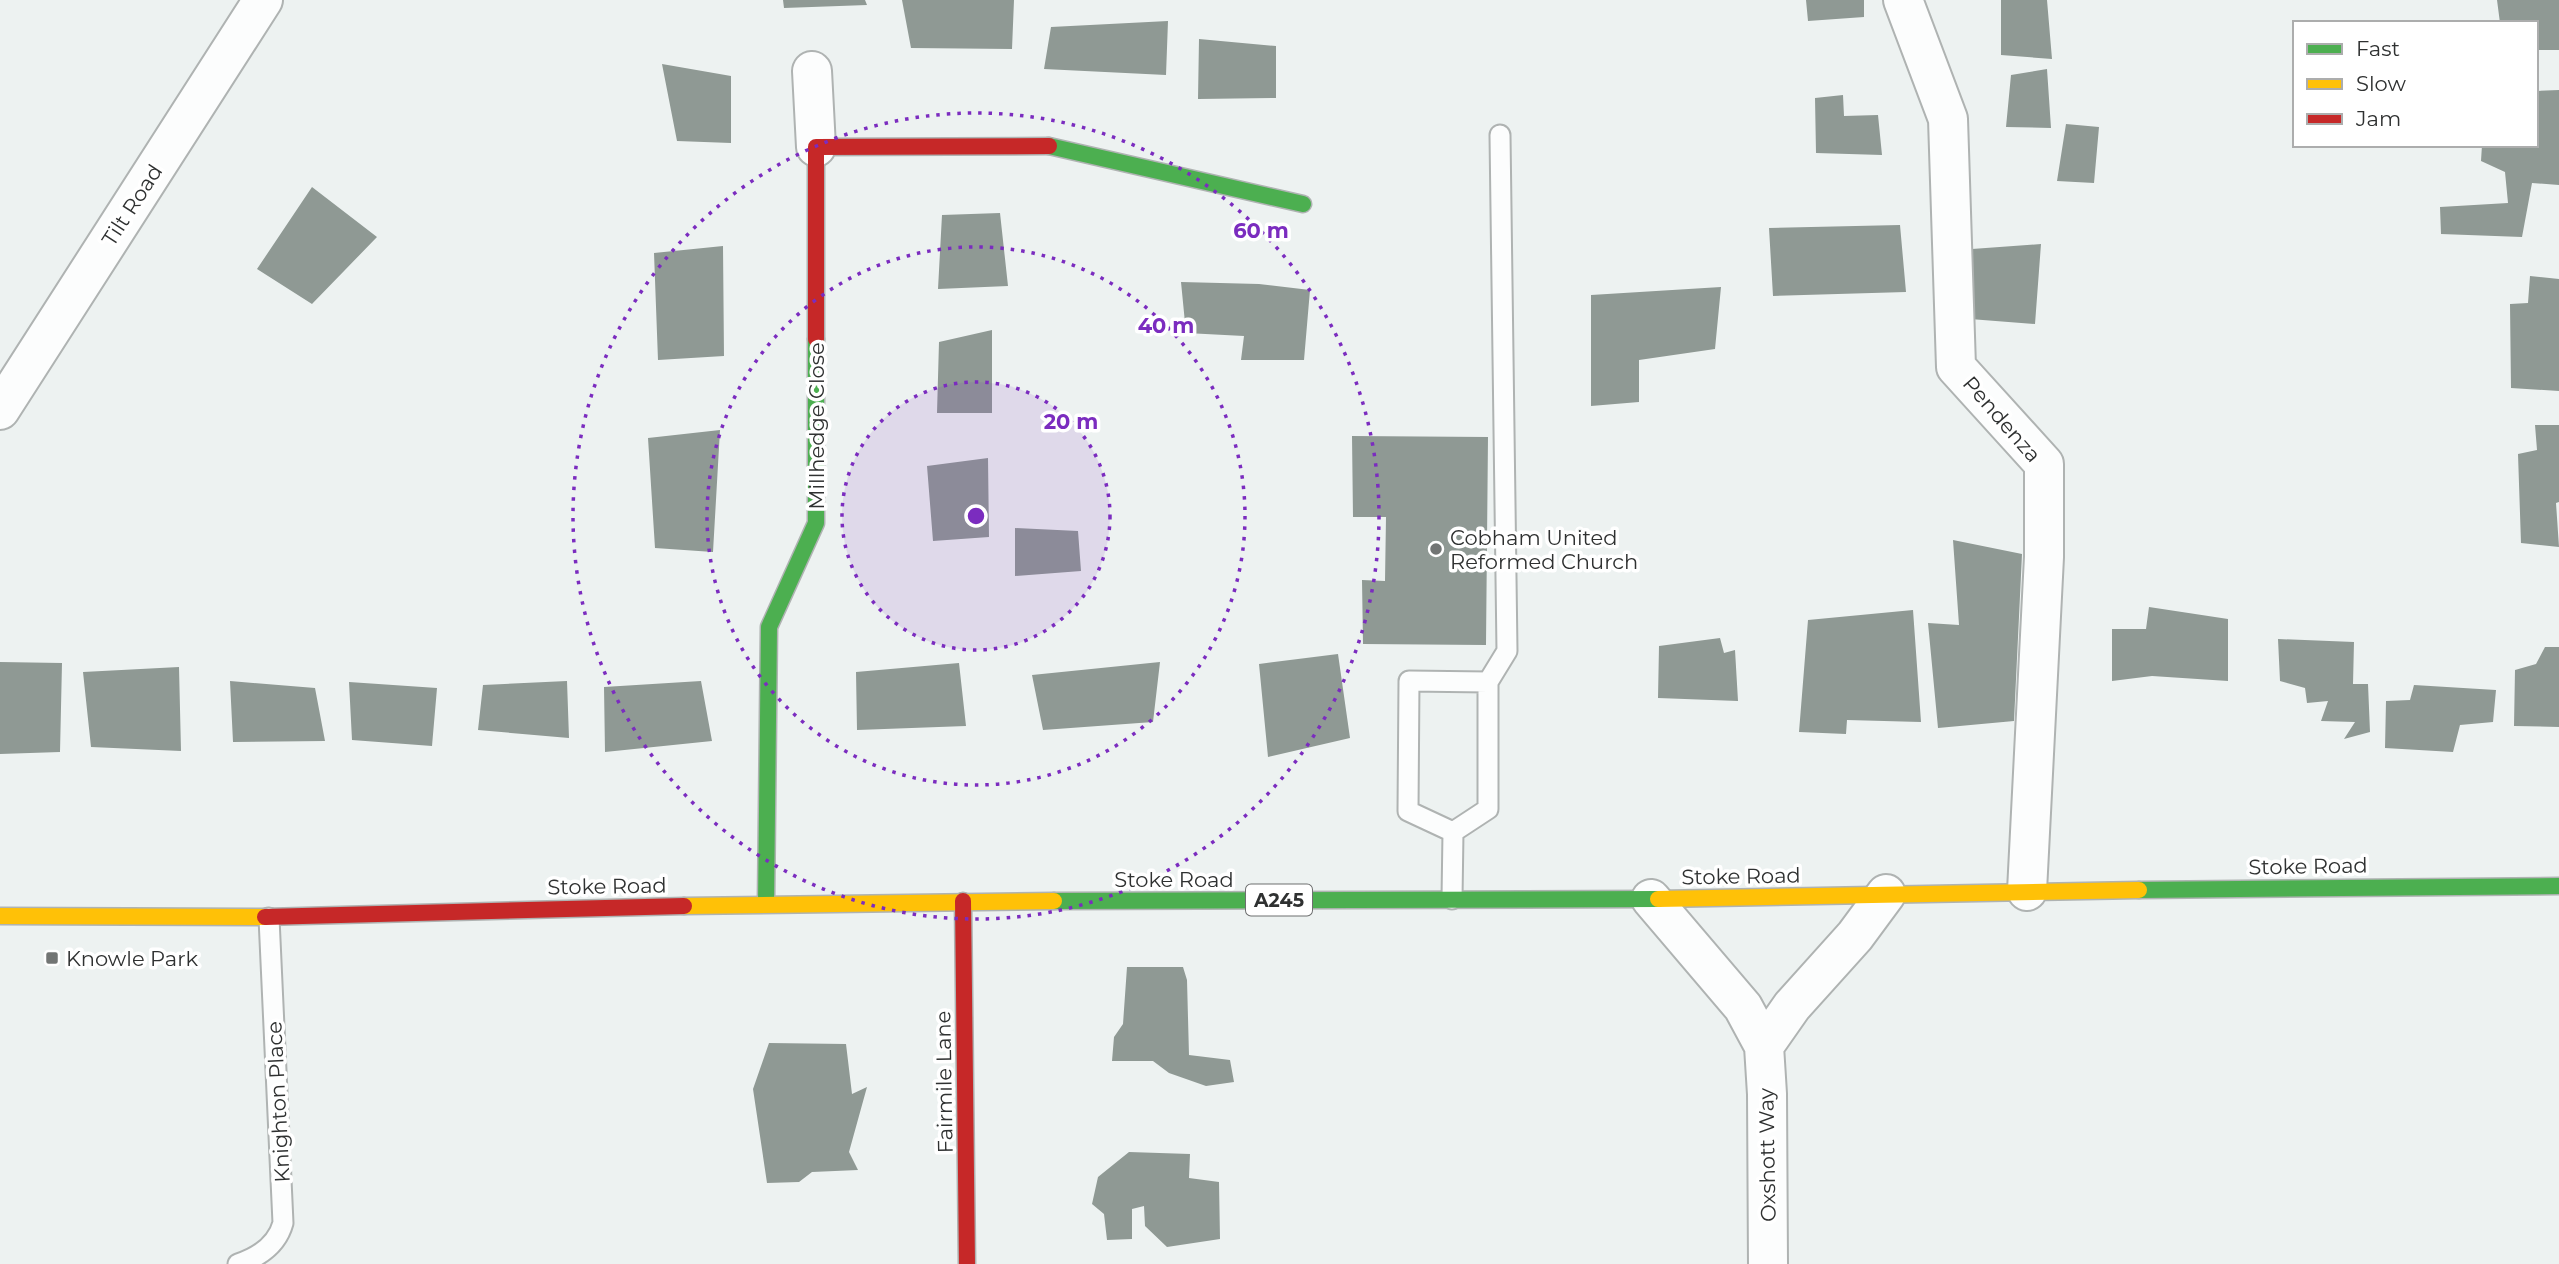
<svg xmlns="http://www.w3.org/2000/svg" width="2559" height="1264" viewBox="0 0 2559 1264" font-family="Montserrat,sans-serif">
<rect width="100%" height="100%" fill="#edf2f1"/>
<path fill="#8f9994" d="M783,0H865L867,5L784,8Z
M902,0H1014L1012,49L911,48Z
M1806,0H1864V17L1808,21Z
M2001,0H2047L2052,59L2001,55Z
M2497,0H2559V50H2536V23H2500Z
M1168,21L1166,75L1044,69L1051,27Z
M1199,39L1276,46V98L1198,99Z
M662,64L731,76V143L677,141Z
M2047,69L2051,128L2006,127L2011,75Z
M2559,90V185L2532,183L2522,237L2441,234L2440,207L2508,203L2505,172L2481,161L2482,145H2536V91Z
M1843,95L1844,116L1878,115L1882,155L1816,153L1815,98Z
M2066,124L2099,127L2094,183L2057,181Z
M312,187L377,237L312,304L257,269Z
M1000,213L1008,286L938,289L942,215Z
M1900,225L1906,292L1773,296L1769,228Z
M2041,244L2035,324L1970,319L1972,249Z
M723,246L724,356L658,360L654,253Z
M2530,276L2559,279V391L2511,388L2510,304L2528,303Z
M1181,282L1259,284L1310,290L1304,360H1241L1244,336L1186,333Z
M1721,287L1715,349L1639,360V402L1591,406V295Z
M992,330V413H937L939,342Z
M2535,425H2559V502L2556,503L2559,547L2521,543L2518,454L2537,450Z
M720,430L713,552L655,548L648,438Z
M1352,436L1488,437L1486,645L1363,644L1362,580L1385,581L1386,517H1353Z
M988,458L989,537L933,541L927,466Z
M1015,528L1078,531L1081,571L1015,576Z
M1953,540L2022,554L2014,721L1938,728L1928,623L1959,625Z
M2149,607L2228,619V681L2152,676L2112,681V629H2146Z
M1913,610L1921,722L1847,720L1846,734L1799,732L1808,620Z
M1720,638L1724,653L1735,650L1738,701L1658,698L1659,646Z
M2278,639L2354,642L2353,684H2368L2370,732L2344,739L2355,722L2321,721L2328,701L2307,703L2305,688L2280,681Z
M2545,647H2559V727L2514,726L2515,670L2536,664Z
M1338,654L1350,738L1268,757L1259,664Z
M0,662L62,663L60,752L0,754Z
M1160,662L1153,722L1043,730L1032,675Z
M959,663L966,726L857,730L856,672Z
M179,667L181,751L91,747L83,672Z
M230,681L315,688L325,741L233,742Z
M567,681L569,738L478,730L483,685Z
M701,681L712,741L605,752L604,687Z
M349,682L437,688L432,746L352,740Z
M2414,685L2496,690L2493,722L2460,725L2453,752L2385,748L2386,701L2410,700Z
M1127,967H1183L1187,980L1189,1055L1230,1060L1234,1082L1206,1086L1169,1073L1153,1061H1112L1114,1037L1123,1024Z
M769,1043L846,1044L852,1094L867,1087L849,1152L858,1170L812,1172L799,1182L767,1183L753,1089Z
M1129,1152L1190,1154L1189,1178L1219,1182L1220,1239L1167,1247L1145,1226L1144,1206L1132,1209V1239L1107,1240L1104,1214L1092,1204L1098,1177Z"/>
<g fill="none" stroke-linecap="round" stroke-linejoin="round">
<g stroke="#afb3b2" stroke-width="23">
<path id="lane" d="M1453,832L1408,811L1409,681L1488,682
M1452,899L1453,832L1488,809V682L1507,651L1500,135
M238,1264C259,1257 277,1245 283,1223L269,918"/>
</g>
<g stroke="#afb3b2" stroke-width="42">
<path id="street" d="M1903,0L1948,119L1956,367L2044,464V557L2027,891
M812,71L816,147
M0,410L263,0
M1651,899L1743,1007L1764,1046L1767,1094L1768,1264
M1764,1046L1792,1006L1855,936L1886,894"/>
</g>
<g stroke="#afb3b2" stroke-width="19">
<path id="fast" d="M1049,146L1303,204
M2139,890L2559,886
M1054,901L1658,899
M766,904L769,627L816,523V339"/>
</g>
<g stroke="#afb3b2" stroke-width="19">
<path id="slow" d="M1658,899L2139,890
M684,906L1054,901
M0,916L265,917"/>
</g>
<g stroke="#afb3b2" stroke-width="19">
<path id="jam" d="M816,339V147L1049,146
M963,901L967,1264
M265,917L684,906"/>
</g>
<use href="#lane" stroke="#fcfdfd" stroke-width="19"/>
<use href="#street" stroke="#fcfdfd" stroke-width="38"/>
<use href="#fast" stroke="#4caf50" stroke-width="16"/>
<use href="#slow" stroke="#ffc107" stroke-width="16"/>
<use href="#jam" stroke="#c62828" stroke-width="16"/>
</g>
<circle cx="976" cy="516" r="134" fill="#7b2cbf" fill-opacity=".12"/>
<g fill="none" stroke="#7b2cbf" stroke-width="3.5" stroke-dasharray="3.5 7">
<circle cx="976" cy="516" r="134"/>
<circle cx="976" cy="516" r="269"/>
<circle cx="976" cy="516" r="403"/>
</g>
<g fill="#727574" stroke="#fff" stroke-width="2.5">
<circle cx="1436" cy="549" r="7"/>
<rect x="45" y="951" width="14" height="14" rx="3.5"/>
</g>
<g text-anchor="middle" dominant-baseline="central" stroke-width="7" stroke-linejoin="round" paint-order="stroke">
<rect fill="#fff" stroke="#6d6f6f" stroke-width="2" x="1246" y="884.5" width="66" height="31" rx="5"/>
<g font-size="19" font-weight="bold" fill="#2f3131">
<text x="1279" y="900">A245</text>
</g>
<g font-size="21" fill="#2f3131" stroke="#fff">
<text transform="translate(132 205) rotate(-57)">Tilt Road</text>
<text transform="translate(2002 419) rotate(49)">Pendenza</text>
<text transform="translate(816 426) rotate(-90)">Millhedge Close</text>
<text transform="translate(2308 866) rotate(-1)">Stoke Road</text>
<text transform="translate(1741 876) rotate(-1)">Stoke Road</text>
<text x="1174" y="879">Stoke Road</text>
<text transform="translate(607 886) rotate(-1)">Stoke Road</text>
<text transform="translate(944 1082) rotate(-91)">Fairmile Lane</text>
<text transform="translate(278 1102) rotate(-93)">Knighton Place</text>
<text transform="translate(1767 1155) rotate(-91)">Oxshott Way</text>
</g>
<g font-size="21" fill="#2f3131" stroke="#fff" text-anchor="start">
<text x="1450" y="537">Cobham United<tspan x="1450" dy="24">Reformed Church</tspan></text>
<text x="66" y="958">Knowle Park</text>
</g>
</g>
<circle cx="976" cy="516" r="10" fill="#7b2cbf" stroke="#fff" stroke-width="3.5"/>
<g font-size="21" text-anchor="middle" font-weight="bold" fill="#7b2cbf" stroke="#fff" stroke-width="7" stroke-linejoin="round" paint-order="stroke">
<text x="1261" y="238">60 m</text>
<text x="1166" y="333">40 m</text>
<text x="1071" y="429">20 m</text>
</g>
<rect x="2293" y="21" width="245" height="126" fill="#ffffff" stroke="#acadad" stroke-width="2"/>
<rect x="2307" y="44" width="35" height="10" fill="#4caf50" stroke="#acadad" stroke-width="2"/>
<text x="2356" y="56" font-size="21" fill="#2f3131">Fast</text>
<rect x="2307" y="79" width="35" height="10" fill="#ffc107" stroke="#acadad" stroke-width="2"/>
<text x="2356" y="91" font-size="21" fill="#2f3131">Slow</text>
<rect x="2307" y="114" width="35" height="10" fill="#c62828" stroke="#acadad" stroke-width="2"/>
<text x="2356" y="126" font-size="21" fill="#2f3131">Jam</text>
</svg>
